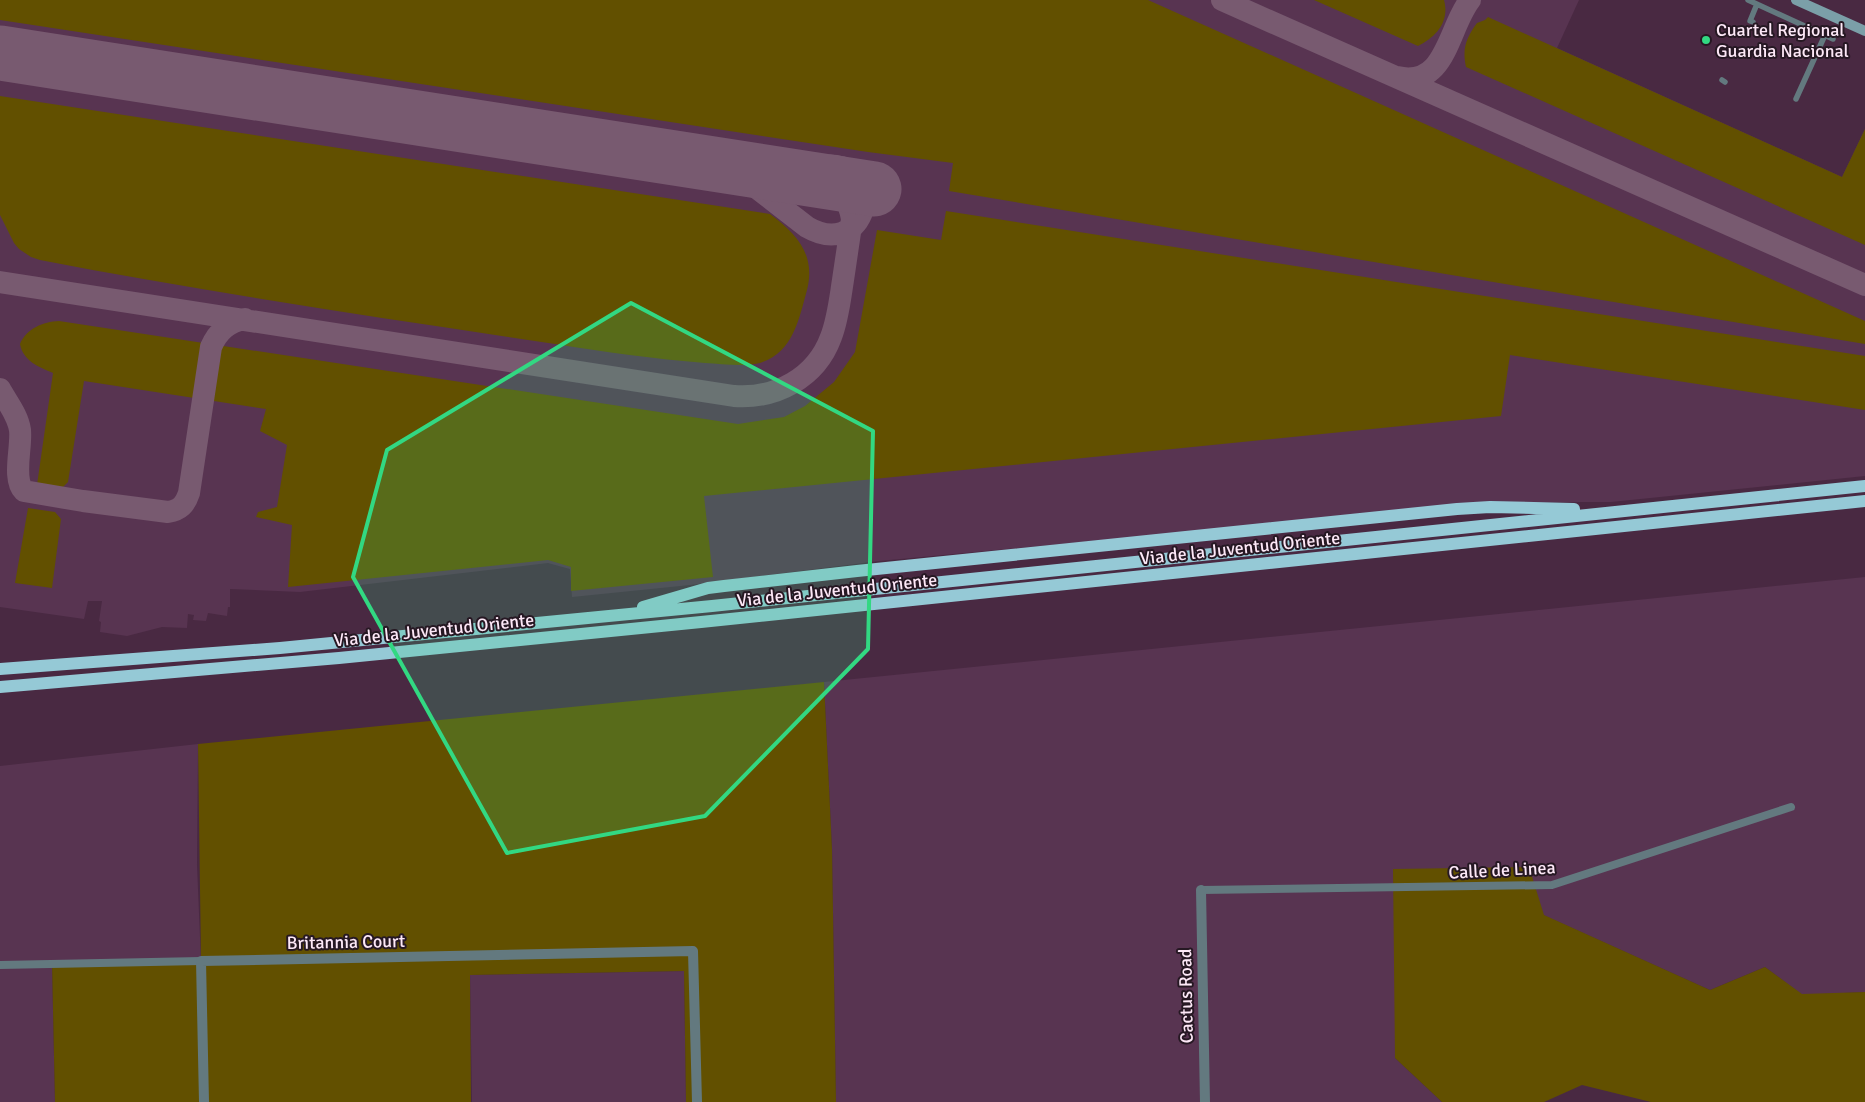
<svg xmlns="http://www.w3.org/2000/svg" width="1865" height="1102" viewBox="0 0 1865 1102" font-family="Signika,sans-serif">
<rect width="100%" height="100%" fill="#492942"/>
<path fill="#583451" d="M0,0H1579L1557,48L1842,177L1865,129V476L1611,502H1510L879,561L690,585L572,597L570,569L548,563L300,592L230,589V607H228L227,616L208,613L206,621L193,620L194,615L188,614L187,628L162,627L127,636L100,632L101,622L99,621L102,601H88L84,619L0,607Z
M1865,577V992L1802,995L1765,967L1710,990L1543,915L1395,1058L1442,1102H836L832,849L824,682Z
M198,744L197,865L201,961L52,964L55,1102H0V766Z
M684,971L686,1102H472L470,975Z"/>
<path fill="#625000" d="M0,0H1148L1865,321V344L949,191L953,163L868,152L0,20Z
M1314,0H1444C1450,22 1436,37 1418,46Z
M1488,17L1842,177L1865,129V245L1466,67C1462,49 1466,38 1477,23L1485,20Z
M0,96L770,214C797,234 816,255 807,290C799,319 793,353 760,363C743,367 722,364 705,363C654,359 605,352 555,344C383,318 211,293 40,260L31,257L19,249L14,243L0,215Z
M946,211L1865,356V410L1510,355L1501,416L704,496L713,577L571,591V567L548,560L288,587L292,525L256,517L258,512L277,507L287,445L260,431L266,409L84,381L68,482L60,490L37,485L53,373C39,367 23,361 20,344C27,328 43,322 59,321L738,424L784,417L805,406L834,382L855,352L877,230L941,240Z
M28,508L55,512L61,519L52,588L15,583Z
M824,682L832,849L836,1102H686L684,971L470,975L471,1102H55L52,964L201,961L198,744Z
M1529,867L1544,915L1710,990L1765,967L1802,994L1865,992V1102H1651L1582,1085L1544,1102H1442L1395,1058L1393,869Z"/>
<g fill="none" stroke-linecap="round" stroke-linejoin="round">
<path stroke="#785a70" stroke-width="22" d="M1222,0L1865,285
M0,54L17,56
M1397,77C1446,89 1448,28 1470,0
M717,165L736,172L807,227C862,259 886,179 841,167C824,162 816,170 801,175C795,177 787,175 781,175
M0,282L734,396C776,399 816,378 831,337C838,319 840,299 843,280C846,260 849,239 852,219C849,199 839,190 822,181
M0,389C7,402 18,415 20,430C22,447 12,479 24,491L83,501L168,512C180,510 185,505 189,493L211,347C218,331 228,322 245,319"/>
<path stroke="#785a70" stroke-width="55" d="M0,53L874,189"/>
<path stroke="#63797f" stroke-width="5.5" d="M1748,0L1833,39
M1753,22L1750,21L1757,4
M1722,80L1725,82
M1796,99L1825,35"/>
<path stroke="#63797f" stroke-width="8" d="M1201,890L1552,885L1791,807
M0,965L201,961"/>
<path stroke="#63797f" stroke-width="10" d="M1201,890L1205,1102
M204,1102L201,961L693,951L697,1102"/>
<path stroke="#7b9fa8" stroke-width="10" d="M1796,0L1865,31"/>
<path stroke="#95c9d6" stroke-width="12" d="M643,607L708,588L724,586L857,571L1457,509L1490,507L1574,509
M0,669L280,648L712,606L1865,486
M0,687L339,658L701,622L1865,501"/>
</g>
<path fill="#32d882" fill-opacity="0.2" stroke="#32d882" stroke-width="4" stroke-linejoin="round" d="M631,303L873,431L868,649L705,816L507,853L353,577L387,450Z"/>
<circle fill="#32d882" stroke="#261823" stroke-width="2" cx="1706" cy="40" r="5"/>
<g text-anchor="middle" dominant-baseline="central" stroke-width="4" stroke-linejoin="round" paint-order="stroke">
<g font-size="18" fill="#fde8f7" stroke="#261823" text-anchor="start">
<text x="1716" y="30">Cuartel Regional<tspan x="1716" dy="21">Guardia Nacional</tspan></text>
</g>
<g font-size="18" fill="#fde8f7" stroke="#261823">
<text transform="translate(1240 548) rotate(-6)">Via de la Juventud Oriente</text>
<text transform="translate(837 590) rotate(-6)">Via de la Juventud Oriente</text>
<text transform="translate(434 630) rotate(-6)">Via de la Juventud Oriente</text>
<text transform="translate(1502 870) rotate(-3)">Calle de Linea</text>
<text transform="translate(346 942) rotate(-1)">Britannia Court</text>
<text transform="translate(1186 996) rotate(-91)">Cactus Road</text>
</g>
</g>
</svg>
